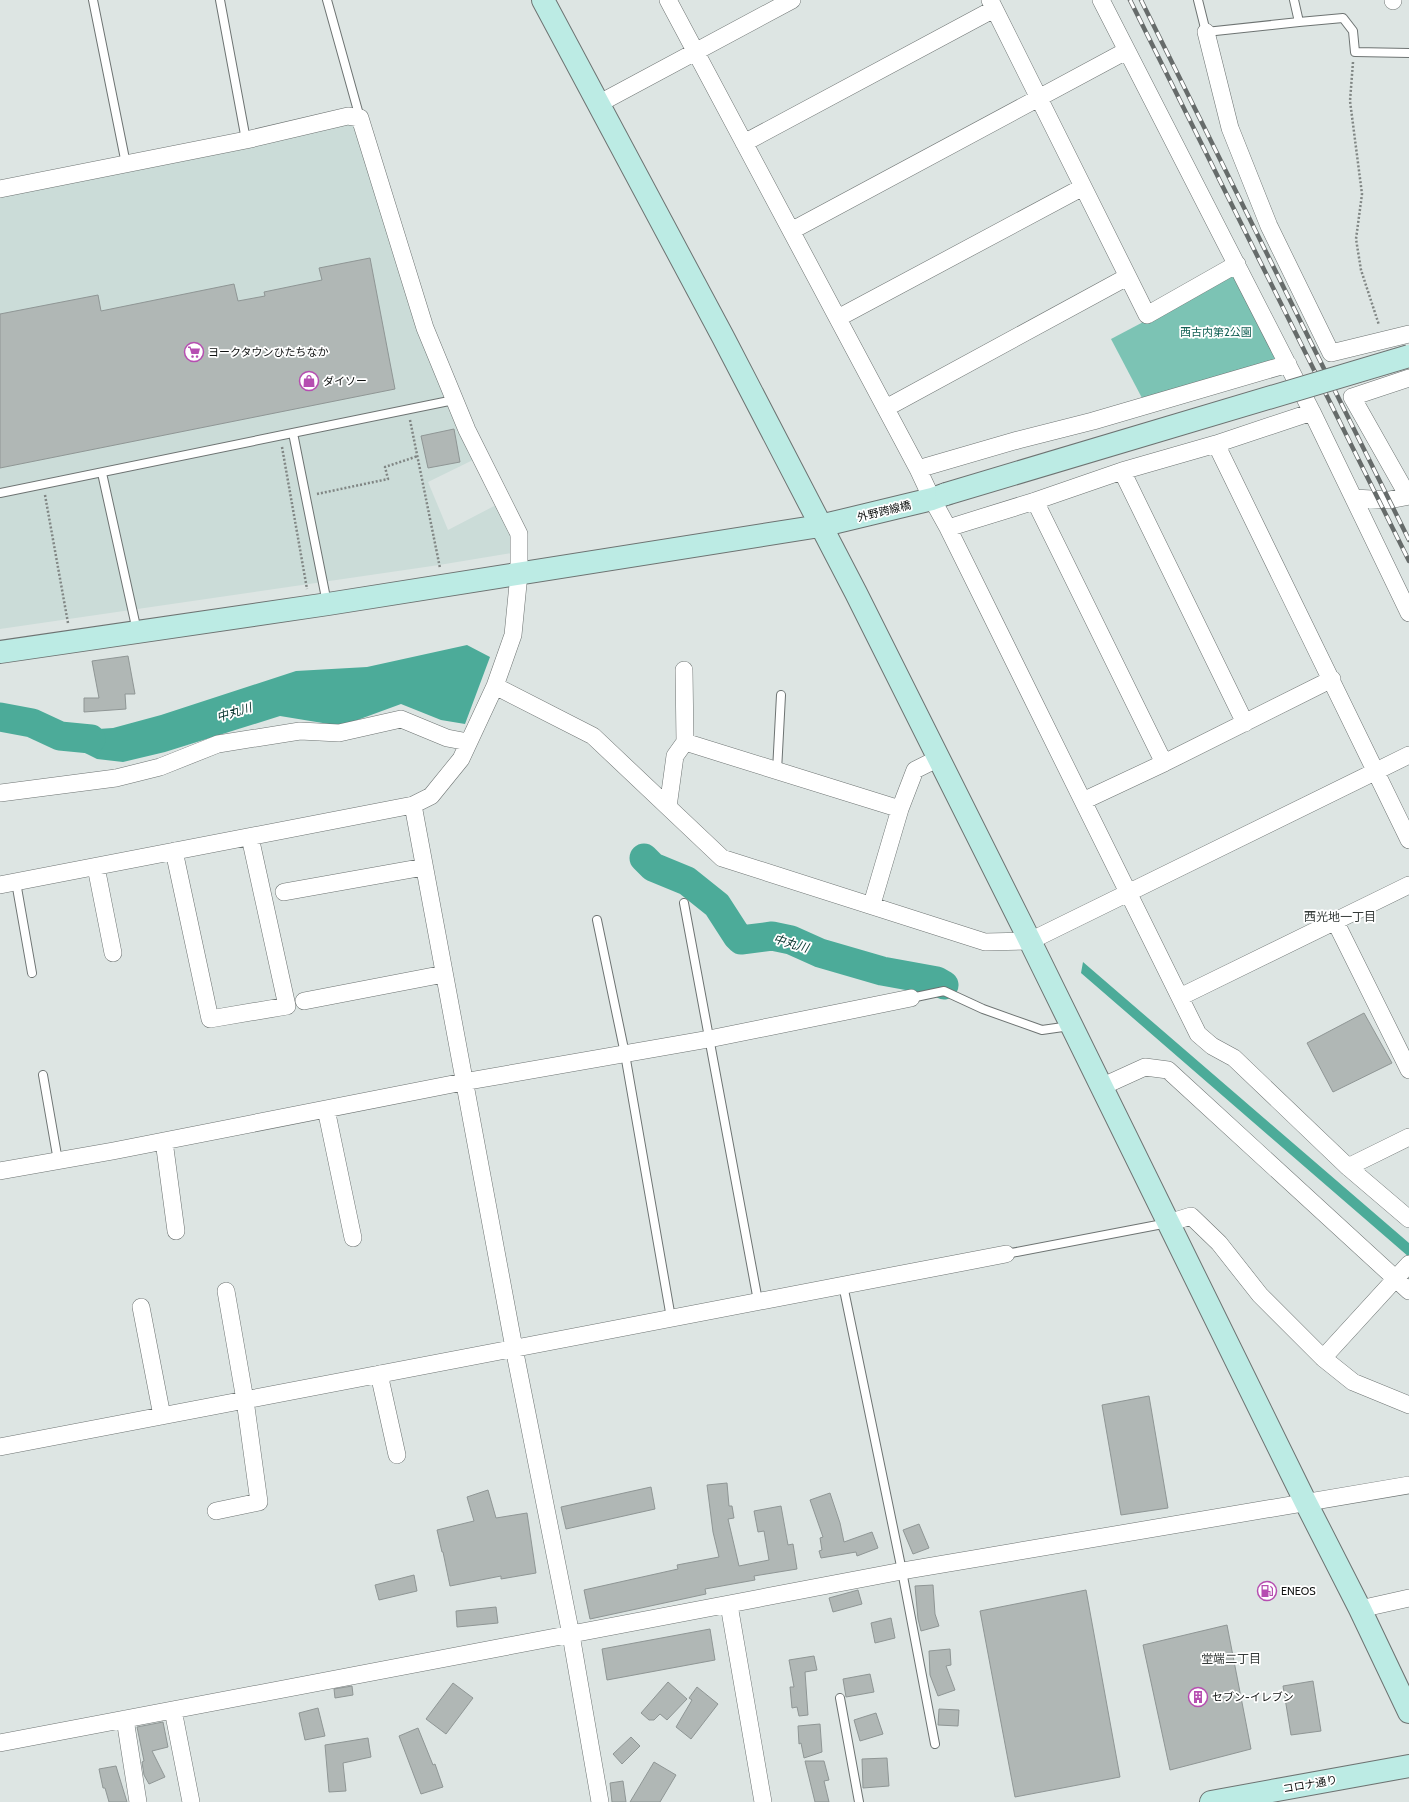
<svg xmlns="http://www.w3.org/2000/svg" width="1409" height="1802" viewBox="0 0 1409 1802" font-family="Cabin,'Noto Sans JP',sans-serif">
<rect width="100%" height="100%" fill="#dde5e3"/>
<path fill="#cbdcd8" d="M360,118L475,459L428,482L448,530L498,504L513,532L512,553L439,565L0,629V193Z"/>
<path fill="#7cc3b4" d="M1240,271L1275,359L1142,398L1111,339Z"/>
<path fill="#4cab99" d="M467,645L490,657L465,724L441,720L401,704L341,726L280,716L165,752L123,762L97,759L69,745L53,732L113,728L161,715L296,671L367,667Z
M1083,962L1409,1243V1257L1081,973Z"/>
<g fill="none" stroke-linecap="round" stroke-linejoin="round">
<path stroke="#4cab99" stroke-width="29" d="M0,717L32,723L60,736L91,739
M644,858L653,867L687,881L717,905L737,936L741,940L772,936L791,940L820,953L882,971L937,981L944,985"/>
</g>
<path fill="#b0b7b5" stroke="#8f9695" d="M370,258L395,389L0,468V314L98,295L101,311L234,284L238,301L265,296L264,292L322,280L319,268Z
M454,429L460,462L428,468L421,436Z
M128,656L135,694H125L126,709L84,712V698H99L92,661Z
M1364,1013L1392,1063L1333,1092L1307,1043Z
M1149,1396L1168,1508L1121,1515L1102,1405Z
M727,1483L729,1506H732L734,1518L728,1519L739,1566L769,1560L764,1531L758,1532L754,1511L781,1506L788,1545L793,1544L797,1569L754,1576L755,1580L705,1589L706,1594L590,1619L584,1590L678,1569L677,1565L719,1557L713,1532L707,1485Z
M651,1487L655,1509L566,1529L561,1507Z
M488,1490L496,1518L527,1513L536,1573L501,1579V1576L450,1586L443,1552H442L437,1530L474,1521L467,1497Z
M830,1493L840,1523L844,1542L872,1532L878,1548L857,1556L856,1552L821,1558L819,1551L822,1550L820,1538L823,1537L810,1500Z
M919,1524L929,1548L913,1554L903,1530Z
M414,1575L417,1591L379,1600L375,1585Z
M933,1585L935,1614L939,1626L921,1631L918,1619L915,1586Z
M858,1590L862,1604L833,1612L829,1598Z
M1086,1590L1120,1777L1015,1797L980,1611Z
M496,1607L498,1623L457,1627L456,1611Z
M891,1618L895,1638L875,1643L871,1623Z
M1227,1625L1251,1749L1170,1770L1143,1645Z
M710,1629L715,1660L607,1680L602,1649Z
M950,1649L951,1665L946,1666L955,1690L938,1696L930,1675L929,1651Z
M814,1656L817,1670L805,1672L808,1715L799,1716L797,1707L792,1708L790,1687H794L789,1660Z
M870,1674L874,1692L846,1697L843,1679Z
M1313,1681L1321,1731L1291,1735L1283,1686Z
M668,1682L687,1699L667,1720L660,1714L654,1720H649L641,1713Z
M453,1683L473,1698L446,1734L426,1719Z
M352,1686L353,1695L335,1698L334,1689Z
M697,1687L718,1704L691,1739L676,1727L692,1700L689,1698Z
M318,1708L325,1736L305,1740L299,1713Z
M939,1709L959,1710L958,1726L938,1725Z
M876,1713L883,1734L860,1741L854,1720Z
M163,1722L168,1747L152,1751L165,1777L149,1784L144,1775L142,1762L144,1761L137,1727Z
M820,1724L822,1752L804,1758L801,1743L799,1744L798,1726Z
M418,1728L433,1765L435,1764L443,1787L421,1794L399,1736Z
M631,1737L640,1746L622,1764L613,1754Z
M368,1738L371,1757L343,1763L346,1791L329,1792L325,1745Z
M887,1758L889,1786L863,1788L862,1759Z
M805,1761H824L829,1780L824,1781L829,1802H815Z
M654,1762L676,1775L660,1802H630Z
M116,1766L119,1776L127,1802H109L105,1788H103L99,1769Z
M623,1781L626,1802H612L610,1783Z"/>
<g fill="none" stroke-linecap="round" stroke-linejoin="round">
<g stroke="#6d7372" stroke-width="10">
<path id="lane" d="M93,0L126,164
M220,0L246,140
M327,0L360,118
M1198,0L1206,32L1299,22
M1294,0L1299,22L1343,18L1353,31L1355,52L1409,53
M293,433L327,603
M102,473L137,631
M0,493L449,401L456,402
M777,771L781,695
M16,882L32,973
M684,903L758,1301
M597,920L625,1054L671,1318
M911,998L944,991L983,1009L1042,1030L1070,1026
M43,1075L58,1161
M1006,1254L1168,1223
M843,1285L902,1571L935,1744
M840,1698L859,1802"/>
</g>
<g stroke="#6d7372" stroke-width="18">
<path id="street" d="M668,0L918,469L932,499L948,528L1035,501L1122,471L1216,444L1312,412L1409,613
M990,0L1147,315L1237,264
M1101,0L1312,412
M1393,1V0
M1206,32L1230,128L1269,226L1331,353L1409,334
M600,103L792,0
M744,143L994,9
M0,189L246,140L348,116L360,118L425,328L467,430L519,534V574L513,635L495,686L461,759L431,796L413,805L0,885
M791,231L1126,51
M838,318L1083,187
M886,408L1127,277
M1216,444L1409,840
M918,469L1018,440L1093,421L1288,364
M1122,471L1245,723
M1408,496L1352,397L1409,378
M1354,498L1389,500L1409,496
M1035,501L1164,763
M948,528L1198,1034L1212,1046L1234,1058L1348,1167L1409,1219
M495,686L593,736L722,858L985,942L1030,941L1409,755
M685,742L900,809
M0,793L116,778L160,767L218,744L300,731L339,733L401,719L447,738L468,742
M1083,801L1164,763L1332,679
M413,805L514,1348L571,1635L600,1802
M668,807L675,756L685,742L684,670
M174,851L210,1019L287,1006L250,837
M96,867L113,953
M284,892L424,867
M872,904L900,809L915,770L939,758
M1335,921L1409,1070
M1180,997L1409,885
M304,1001L444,974
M1101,1087L1145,1067L1168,1070L1409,1291
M326,1109L353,1238
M164,1141L176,1231
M1348,1167L1409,1137
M0,1171L113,1151L463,1082L709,1039L911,998
M1168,1223L1191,1216L1219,1243L1260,1295L1323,1358L1353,1382L1409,1405
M141,1307L162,1416
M1323,1358L1409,1264
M379,1374L397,1455
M0,1447L1006,1254
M216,1511L259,1502L245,1400L226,1291
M729,1605L763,1802
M1360,1609L1409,1598
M173,1710L191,1802
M125,1719L138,1802
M0,1743L902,1571L1409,1485"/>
</g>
<g stroke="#6d7372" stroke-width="24">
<path id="secondary" d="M543,0L723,337L856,593L1030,941L1305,1501L1360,1609L1409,1712
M0,652L328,604L820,526L932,499L946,494
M1211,1802L1409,1766"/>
</g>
<path stroke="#808684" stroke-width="2.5" stroke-dasharray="2 2" stroke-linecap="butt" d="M1353,62L1350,101L1362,194L1356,239L1361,270L1379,325
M410,420L440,568
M282,447L307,589
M317,494L388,479L385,467L418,456
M45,495L68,623"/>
<use href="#lane" stroke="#fff" stroke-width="8"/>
<use href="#street" stroke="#fff" stroke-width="17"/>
<use href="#secondary" stroke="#bcebe4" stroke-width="22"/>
<g stroke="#666b6a" stroke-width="4.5">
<path id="rail" d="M1130,0L1409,561
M1141,0L1409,540"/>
</g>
<use href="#rail" stroke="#fff" stroke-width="3" stroke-dasharray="9" stroke-linecap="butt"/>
<g stroke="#6d7372" stroke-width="24" stroke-linecap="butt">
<path id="secondary-bridge" d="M946,494L1409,356"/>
</g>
<use href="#secondary-bridge" stroke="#bcebe4" stroke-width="22"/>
</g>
<defs>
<g id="supermarket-ring" transform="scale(1)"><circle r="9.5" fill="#fff" stroke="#b64eb1" stroke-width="1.5"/><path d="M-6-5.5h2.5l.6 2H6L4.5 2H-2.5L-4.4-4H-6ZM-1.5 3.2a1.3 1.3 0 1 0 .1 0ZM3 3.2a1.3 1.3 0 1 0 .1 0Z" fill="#b64eb1"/></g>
<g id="shop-ring" transform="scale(1)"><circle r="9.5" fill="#fff" stroke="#b64eb1" stroke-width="1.5"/><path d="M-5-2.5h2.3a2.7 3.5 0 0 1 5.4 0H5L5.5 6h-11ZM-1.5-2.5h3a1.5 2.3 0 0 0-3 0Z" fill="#b64eb1"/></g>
<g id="fuel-ring" transform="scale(1)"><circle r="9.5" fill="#fff" stroke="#b64eb1" stroke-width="1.5"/><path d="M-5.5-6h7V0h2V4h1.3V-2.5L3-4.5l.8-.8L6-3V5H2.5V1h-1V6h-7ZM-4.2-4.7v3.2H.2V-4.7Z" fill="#b64eb1"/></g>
<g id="building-ring" transform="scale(1)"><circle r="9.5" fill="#fff" stroke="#b64eb1" stroke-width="1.5"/><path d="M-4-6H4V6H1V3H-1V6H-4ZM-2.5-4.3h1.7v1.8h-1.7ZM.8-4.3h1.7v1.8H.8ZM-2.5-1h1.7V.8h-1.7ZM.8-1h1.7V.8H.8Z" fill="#b64eb1"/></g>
</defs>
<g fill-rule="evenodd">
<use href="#supermarket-ring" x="194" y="352"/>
<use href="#shop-ring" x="309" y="381"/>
<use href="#fuel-ring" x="1267" y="1591"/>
<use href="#building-ring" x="1198" y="1697"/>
</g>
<g text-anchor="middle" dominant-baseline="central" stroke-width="3.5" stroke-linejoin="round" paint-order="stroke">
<g font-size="11" fill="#105f53" stroke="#fff">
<text x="1216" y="332">西古内第2公園</text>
</g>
<g font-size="11" fill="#0e1110" stroke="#fff" text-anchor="start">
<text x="208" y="352">ヨークタウンひたちなか</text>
<text x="323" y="381">ダイソー</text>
<text x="1281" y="1591">ENEOS</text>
<text x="1212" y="1697">セブン-イレブン</text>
</g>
<g font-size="11" fill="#0e1110" stroke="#fff">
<text transform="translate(884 511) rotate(-14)">外野跨線橋</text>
<text transform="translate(1310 1784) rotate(-10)">コロナ通り</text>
</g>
<g font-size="12" font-style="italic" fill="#05332c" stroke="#fff">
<text transform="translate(234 712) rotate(-17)">中丸川</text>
<text transform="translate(791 943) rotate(16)">中丸川</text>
</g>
<g font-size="12" fill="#343a38" stroke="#fff">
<text x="1340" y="916">西光地一丁目</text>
<text x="1231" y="1658">堂端二丁目</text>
</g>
</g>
</svg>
